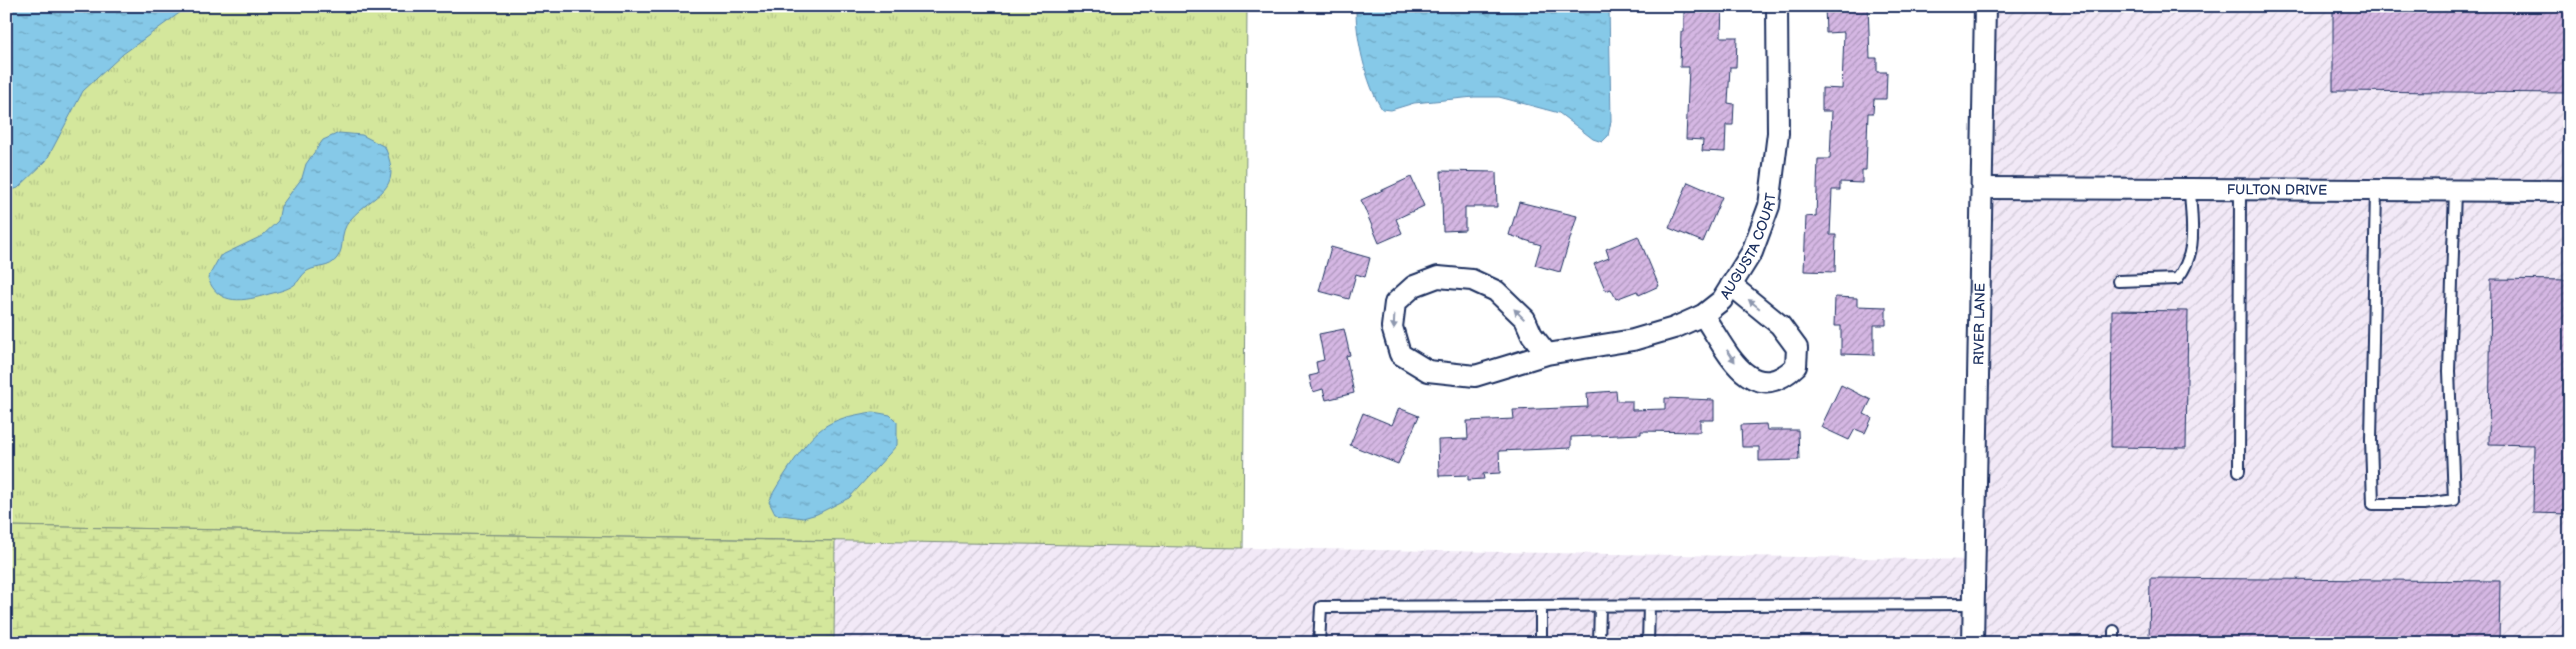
<svg xmlns="http://www.w3.org/2000/svg" width="2576" height="649" viewBox="0 0 2576 649" font-family="'Balsamiq Sans',sans-serif">
<defs>
<pattern id="industrial-furrows" width="10" height="10" patternUnits="userSpaceOnUse" patternTransform="scale(1.25)"><rect width="10" height="10" fill="#f2e9f7"/><path d="M-1 1l2-2M0 10L10 0M9 11l2-2" fill="none" stroke="#cfc8d6"/></pattern>
<pattern id="grass-tufts" width="24" height="20" patternUnits="userSpaceOnUse" patternTransform="scale(1.25)"><rect width="24" height="20" fill="#d4e79c"/><path d="M3 7l-1-3M5 7V3M7 7l1-3M15 17l-1-3M17 17v-4M19 17l1-3" fill="none" stroke="#b5c689"/></pattern>
<pattern id="wetland-marsh" width="20" height="14" patternUnits="userSpaceOnUse" patternTransform="scale(1.25)"><rect width="20" height="14" fill="#d4e79c"/><path d="M1 5h8M5 5V1M11 12h8M15 12V8" fill="none" stroke="#b5c689"/></pattern>
<pattern id="water-ripples" width="26" height="14" patternUnits="userSpaceOnUse" patternTransform="scale(1.25)"><rect width="26" height="14" fill="#86c9e8"/><path d="M2 4q2-2 4 0t4 0M15 11q2-2 4 0t4 0" fill="none" stroke="#6da4bf"/></pattern>
<pattern id="building-hatch" width="6" height="6" patternUnits="userSpaceOnUse" patternTransform="scale(1.25)"><rect width="6" height="6" fill="#d5b7e3"/><path d="M-1 1l2-2M0 6l6-6M5 7l2-2" fill="none" stroke="#ac95bb"/></pattern>
</defs>
<rect width="100%" height="100%" fill="#fff"/>
<filter id="ink" filterUnits="userSpaceOnUse"><feTurbulence type="fractalNoise" baseFrequency=".02" numOctaves="2"/><feDisplacementMap in="SourceGraphic" scale="10" xChannelSelector="R" yChannelSelector="G"/><feConvolveMatrix kernelMatrix="1 2 1 2 8 2 1 2 1" color-interpolation-filters="sRGB"/></filter>
<g filter="url(#ink)">
<path fill="url(#industrial-furrows)" d="M1985,6H2570V643H834L835,541L1975,560Z"/>
<path fill="url(#grass-tufts)" stroke="#788b7d" d="M6,6H1247L1243,548L6,526Z"/>
<path fill="url(#wetland-marsh)" stroke="#788b7d" d="M6,526L835,541L834,643H6Z"/>
<path fill="url(#water-ripples)" stroke="#5b8bb1" d="M6,6H189L123,54L83,91L46,161L18,188L6,192Z
M1356,6H1609L1611,121L1608,136L1602,142L1593,139L1559,113L1499,97H1474L1414,103L1391,110L1382,109C1366,85 1355,35 1356,6Z
M339,133L362,135L385,147C404,193 374,192 350,220C338,234 346,246 337,258C329,269 318,265 307,271C301,275 299,282 294,285C287,290 277,292 269,294C245,301 218,307 208,278L220,256L262,236L278,221L281,206L302,178L306,164L323,140Z
M873,412L890,415L897,422V445L849,498L817,514L803,518L775,514L769,502C774,489 782,479 789,468C816,429 824,419 873,412Z"/>
<path fill="url(#building-hatch)" stroke="#1b2f5e" d="M1684,6H1722L1721,37H1737L1736,67H1730L1728,103L1734,104L1733,125H1726L1725,152L1702,151L1703,140L1686,139L1689,67H1680L1681,32H1684Z
M1825,6H1868L1870,58H1877V72H1887L1886,99H1874L1873,113H1868L1866,170H1862V183L1840,182V190H1832L1830,235H1836L1835,272L1804,271L1806,216L1816,217L1818,159H1830L1832,111H1822V88L1842,89L1844,32L1826,33Z
M2333,6H2570V93L2333,91Z
M1441,171L1496,172L1497,207H1465V230L1443,231Z
M1411,177L1424,206L1396,219L1402,233L1379,243L1361,200Z
M1688,182L1722,197L1703,242L1669,228Z
M1519,202L1577,216L1560,272L1535,265L1541,245L1509,235Z
M1638,236L1659,286L1639,295L1637,291L1616,299L1611,289L1606,291L1594,264L1609,258L1606,249Z
M1331,247L1370,258L1365,277L1356,274L1349,299L1319,291Z
M2491,279L2570,280V514L2533,513L2534,445L2489,444Z
M1835,297L1857,298V306L1886,307V325H1874V355L1841,354V326H1834Z
M2112,310L2188,311L2186,448L2111,447Z
M1344,329L1350,355L1346,356L1354,393L1326,400L1323,389L1313,392L1309,376L1318,374L1316,362L1324,360L1319,334Z
M1841,385L1871,400L1864,414L1872,418L1865,433L1855,429L1849,440L1821,427Z
M1616,391L1617,401H1632V410L1665,409V398L1714,400V420H1700V432L1641,431V434L1571,437V448L1499,451L1500,473L1483,474L1484,479L1468,480V475L1439,476L1438,440L1468,439L1467,421L1514,419L1513,410L1588,407L1587,393Z
M1399,408L1419,416L1398,464L1350,445L1363,413L1392,425Z
M1766,424L1767,430H1798L1799,460L1759,461V447H1742L1741,425Z
M2150,578L2500,581L2499,643H2149Z"/>
<g fill="none" stroke-linecap="round" stroke-linejoin="round">
<g stroke="#1b2f5e" stroke-width="14">
<path id="service" d="M2376,190L2371,440L2373,504H2424L2454,500L2449,371L2455,191
M2118,281L2177,279C2199,252 2191,222 2190,189
M2239,471L2240,189
M1541,606V643
M1319,643L1321,607L1974,604
M1599,643L1600,606
M1648,643L1649,605
M2114,643V631"/>
</g>
<g stroke="#1b2f5e" stroke-width="24">
<g id="minor">
<path id="s1" d="M1983,188L2570,191"/>
<path d="M1703,315C1726,349 1751,410 1796,366L1797,348L1780,325L1731,285"/>
<path id="s2" d="M1547,354L1532,335L1525,319L1496,291L1472,280L1438,277L1414,286L1395,303L1392,327L1400,354L1428,371L1475,376L1547,354L1633,340L1674,328L1703,315L1722,300L1752,252L1769,206L1778,133L1777,6"/>
<path id="s3" d="M1973,643L1985,6"/>
</g>
</g>
<use href="#service" stroke="#fff" stroke-width="10"/>
<use href="#minor" stroke="#fff" stroke-width="20"/>
</g>
<defs><path id="oneway-solid" d="M-6-.8H1V-3.2L6.5 0L1 3.2V.8H-6Z" transform="scale(1.25)"/></defs>
<g fill="#8d97ae">
<use href="#oneway-solid" transform="translate(1754 304) rotate(-141)"/>
<use href="#oneway-solid" transform="translate(1519 314) rotate(-135)"/>
<use href="#oneway-solid" transform="translate(1394 322) rotate(93)"/>
<use href="#oneway-solid" transform="translate(1731 356) rotate(56)"/>
</g>
</g>
<g text-anchor="middle" dominant-baseline="central" stroke-width="5" stroke-linejoin="round" paint-order="stroke">
<g font-size="14" fill="#1b2f5e" stroke="#fff">
<text stroke="none"><textPath href="#s1" startOffset="294">FULTON DRIVE</textPath></text>
<text stroke="none"><textPath href="#s2" startOffset="648">AUGUSTA COURT</textPath></text>
<text stroke="none"><textPath href="#s3" startOffset="319">RIVER LANE</textPath></text>
</g>
</g>
<rect width="2576" height="649" fill="none" stroke="#fff" stroke-width="25"/>
<rect x="12" y="12" width="2551" height="624" fill="none" stroke="#1b2f5e" stroke-width="2" filter="url(#ink)"/>
</svg>
